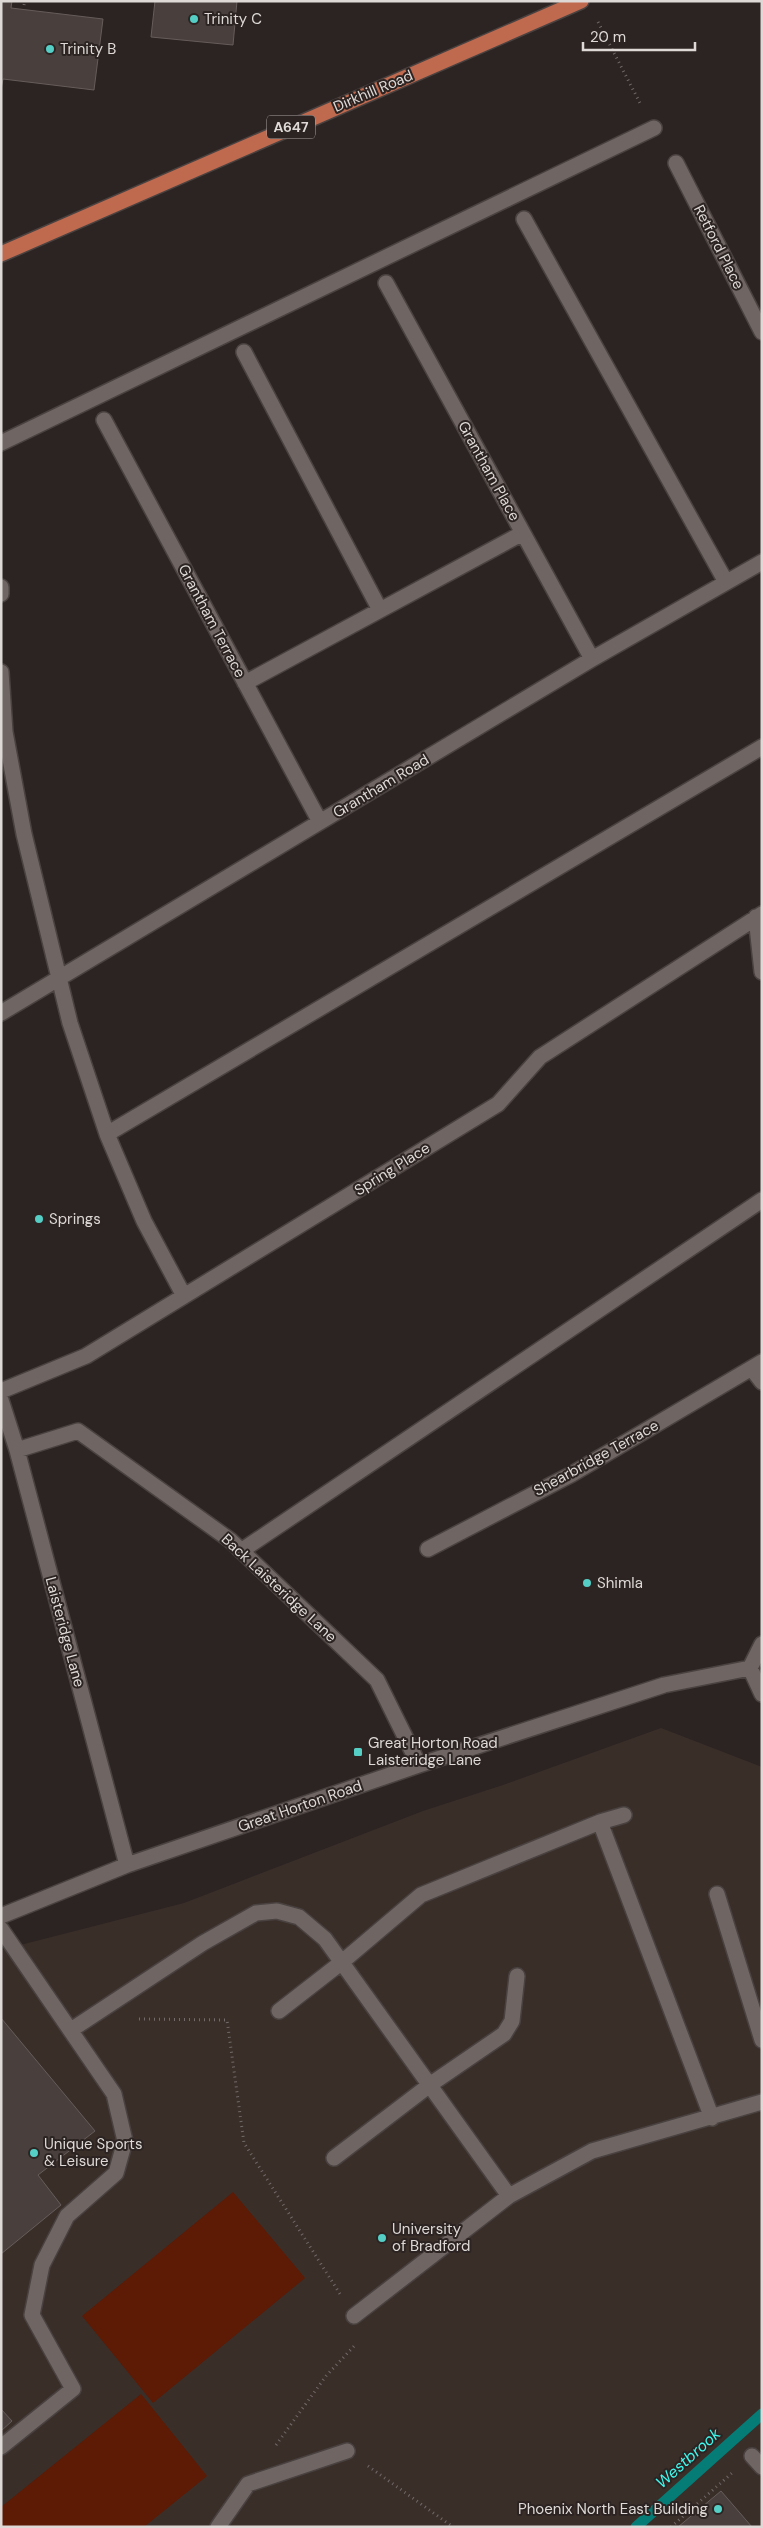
<svg xmlns="http://www.w3.org/2000/svg" width="763" height="2528" viewBox="0 0 763 2528" font-family="'DM Sans',sans-serif">
<rect width="100%" height="100%" fill="#2c2422"/>
<path fill="#3a2e29" d="M661,1728L762,1767V2527H1V1950L184,1903L423,1811L503,1785Z"/>
<path fill="#5d1a04" d="M233,2192L305,2278L153,2403L82,2316Z
M141,2394L207,2476L144,2527H1V2507Z"/>
<g fill="none" stroke-linecap="round" stroke-linejoin="round">
<path stroke="#057c76" stroke-width="11" d="M636,2527L762,2414"/>
</g>
<path fill="#49403e" stroke="#665d5a" d="M1,1H12L11,8L103,19L94,90L3,79L1,90Z
M155,1H237L233,45L151,37Z
M1,2018L95,2131L38,2175L61,2205L1,2254Z
M1,2409L12,2421L1,2431Z
M721,2491L752,2527H678Z"/>
<g fill="none" stroke-linecap="round" stroke-linejoin="round">
<g stroke="#494240" stroke-width="18">
<path id="minor" d="M676,163L762,332
M524,219L726,582
M386,283L592,659
M244,352L380,610
M104,420L320,822
M1,443L654,128
M1,587V594
M1,672L5,732L24,834L70,1023L107,1134L144,1221L184,1296
M245,683L523,533
M756,917L762,972
M1,1013L592,659L762,562
M107,1134L762,747
M752,1369L762,1382
M1,1391L86,1356L498,1104L540,1057L762,914
M1,1400L17,1450L127,1865
M17,1450L78,1431L230,1540L377,1680L419,1765
M428,1549L572,1474L762,1362
M241,1551L762,1200
M750,1668L762,1694
M750,1668L762,1644
M600,1822L712,2118
M717,1894L762,2040
M1,1916L127,1865L419,1765L664,1685L750,1668
M1,1929L114,2094L125,2141L116,2173L67,2216L42,2265L32,2315L73,2389L1,2447
M279,2011L342,1962L421,1895L600,1822L624,1815
M71,2030L203,1943L256,1913L277,1911L299,1917L325,1939L509,2196
M334,2158L431,2084L504,2034L512,2021L517,1976
M354,2316L509,2196L592,2151L762,2102
M752,2456L762,2467
M218,2527L248,2484L347,2451"/>
</g>
<g stroke="#494240" stroke-width="18">
<path id="major" d="M1,254L581,1"/>
</g>
<path stroke="#726b69" stroke-width="3" stroke-dasharray="1 4" stroke-linecap="butt" d="M24,5L25,1
M598,22L641,105
M139,2019L227,2020L244,2143L340,2294
M276,2445L326,2376L356,2344
M368,2466L453,2527
M671,2527L732,2473"/>
<use href="#minor" stroke="#6f6663" stroke-width="15"/>
<use href="#major" stroke="#bf694f" stroke-width="15"/>
</g>
<g fill="#55cec5" stroke="#2c2422" stroke-width="2">
<circle cx="194" cy="19" r="5"/>
<circle cx="50" cy="49" r="5"/>
<circle cx="39" cy="1219" r="5"/>
<circle cx="587" cy="1583" r="5"/>
<rect x="353" y="1747" width="10" height="10" rx="2.5"/>
<circle cx="34" cy="2153" r="5"/>
<circle cx="382" cy="2238" r="5"/>
<circle cx="718" cy="2509" r="5"/>
</g>
<g text-anchor="middle" dominant-baseline="central" stroke-width="4" stroke-linejoin="round" paint-order="stroke">
<rect fill="#2c2422" stroke="#a9a3a1" stroke-width="1" x="267" y="115.5" width="48" height="23" rx="4"/>
<g font-size="14" font-weight="bold" fill="#ded9d7">
<text x="291" y="127">A647</text>
</g>
<g font-size="15" fill="#ded9d7" stroke="#2c2422" text-anchor="start">
<text x="204" y="19">Trinity C</text>
<text x="60" y="49">Trinity B</text>
<text x="49" y="1219">Springs</text>
<text x="597" y="1583">Shimla</text>
<text x="368" y="1743">Great Horton Road<tspan x="368" dy="17">Laisteridge Lane</tspan></text>
<text x="44" y="2144">Unique Sports<tspan x="44" dy="17">&amp; Leisure</tspan></text>
<text x="392" y="2229">University<tspan x="392" dy="17">of Bradford</tspan></text>
<text x="708" y="2509" text-anchor="end">Phoenix North East Building</text>
</g>
<g font-size="15" fill="#ded9d7" stroke="#2c2422">
<text transform="translate(373 91) rotate(-23)">Dirkhill Road</text>
<text transform="translate(719 247) rotate(63)">Retford Place</text>
<text transform="translate(489 471) rotate(61)">Grantham Place</text>
<text transform="translate(212 621) rotate(62)">Grantham Terrace</text>
<text transform="translate(381 786) rotate(-31)">Grantham Road</text>
<text transform="translate(392 1169) rotate(-32)">Spring Place</text>
<text transform="translate(596 1458) rotate(-29)">Shearbridge Terrace</text>
<text transform="translate(279 1588) rotate(43)">Back Laisteridge Lane</text>
<text transform="translate(65 1632) rotate(75)">Laisteridge Lane</text>
<text transform="translate(300 1806) rotate(-19)">Great Horton Road</text>
</g>
<g font-size="16" font-style="italic" fill="#3ef9ee" stroke="#2c2422">
<text transform="translate(688 2458) rotate(-42)">Westbrook</text>
</g>
</g>
<rect width="763" height="2528" fill="none" stroke="#ded9d7" stroke-width="5"/>
<path d="M583 42v8h112v-8" fill="none" stroke="#ded9d7" stroke-width="2.5"/>
<text x="590" y="42" font-size="15" fill="#ded9d7" stroke="#2c2422" stroke-width="4" paint-order="stroke">20 m</text>
</svg>
